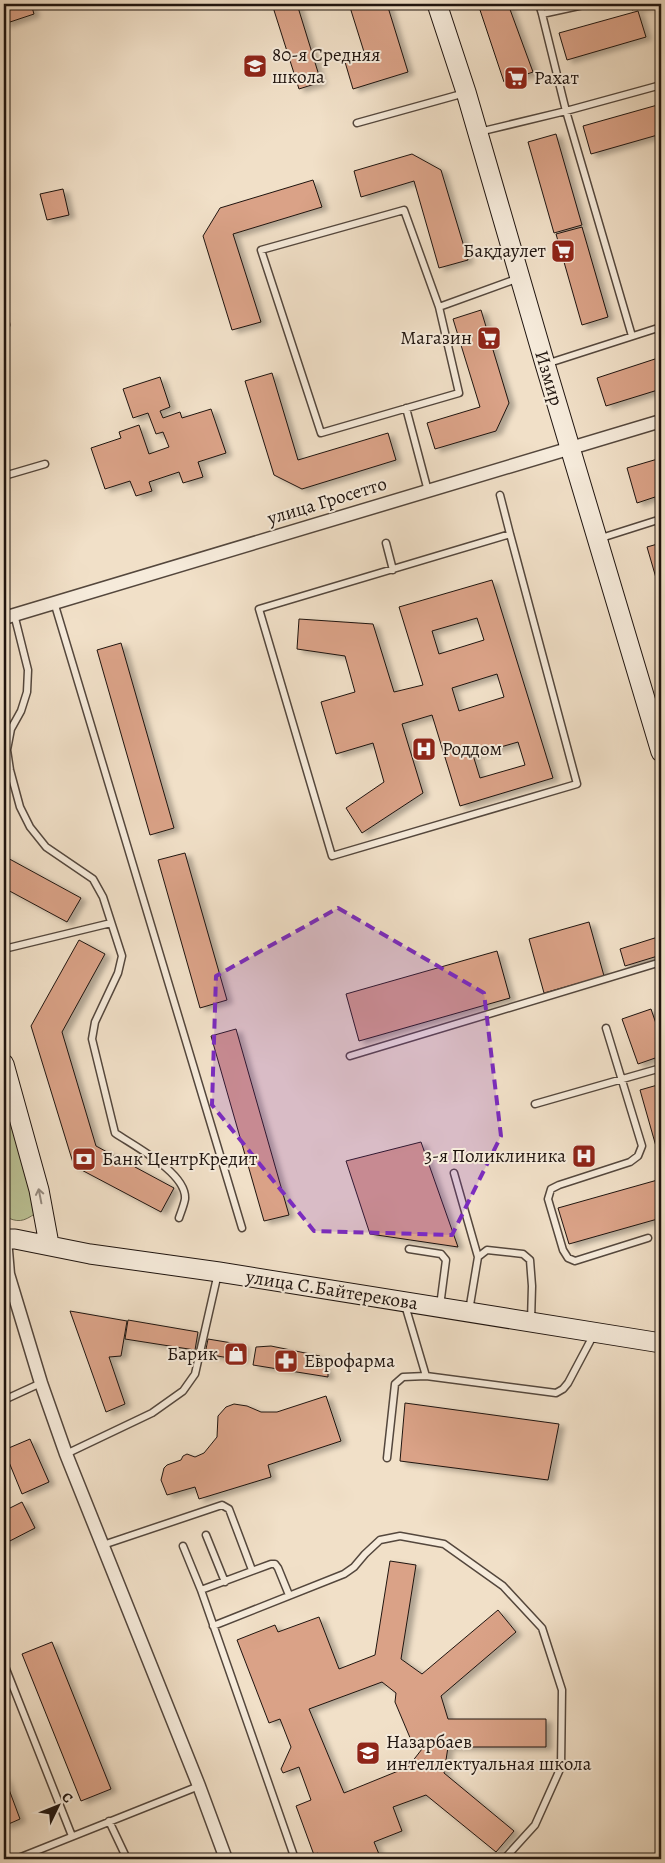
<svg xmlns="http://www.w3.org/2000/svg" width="665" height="1863" viewBox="0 0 665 1863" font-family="Alegreya,serif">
<defs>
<filter id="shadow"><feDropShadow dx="5.5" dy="3" stdDeviation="2.5" flood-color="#0004"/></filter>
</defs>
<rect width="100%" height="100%" fill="#f1e0c8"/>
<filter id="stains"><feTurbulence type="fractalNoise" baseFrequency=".004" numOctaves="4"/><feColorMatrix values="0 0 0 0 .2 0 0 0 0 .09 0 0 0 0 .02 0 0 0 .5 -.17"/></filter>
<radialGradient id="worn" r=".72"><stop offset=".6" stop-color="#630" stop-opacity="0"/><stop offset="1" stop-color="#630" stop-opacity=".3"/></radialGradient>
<path fill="#bbc295" stroke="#6d6b52" d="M4,1090L36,1213C23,1222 18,1223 4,1216Z"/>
<path fill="#daa287" stroke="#1f140f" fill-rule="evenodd" filter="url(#shadow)" d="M4,4H31L34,14L4,24Z
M272,4H297L321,82L299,89Z
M349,4H387L408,72L353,89L345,62L365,55Z
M478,4H508L533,72L504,82Z
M631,4H653L632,10Z
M638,11L646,37L567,60L559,33Z
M661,104V134L591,154L583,126Z
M556,134L582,225L554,233L528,142Z
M412,154L441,170L468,260L439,268L414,181L361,197L354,171Z
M313,180L322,207L233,234L261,322L232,330L203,236L220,208Z
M63,189L69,215L47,220L40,194Z
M582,227L608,317L582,325L556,234Z
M481,310L509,403L496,431L435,449L427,423L480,407L453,319Z
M661,357V389L606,406L597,378Z
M272,373L298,460L388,433L396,460L302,489L274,475L245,381Z
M160,377L170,407L160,411L163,418L180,412L182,418L211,409L226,453L198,462L203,477L183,483L179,472L149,482L152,491L136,496L130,481L105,489L91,448L121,438L119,432L139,425L149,454L169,447L163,432L156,434L148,413L133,418L123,389Z
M661,458V495L637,503L627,468Z
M661,543V595L647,547Z
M492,580L553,778L460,806L432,715L402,724L423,793L362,833L346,808L384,782L373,743L336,754L321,702L355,692L345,656L297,649L299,619L373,624L394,692L423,685L399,607ZM477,618L484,640L439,654L432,631ZM497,674L504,697L459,711L452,688ZM518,742L525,765L480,778L473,755Z
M121,643L174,828L150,835L97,650Z
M185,853L227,1000L200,1008L158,860Z
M4,856L81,898L67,922L4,888Z
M589,922L604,976L544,993L529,939Z
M661,936V955L625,966L620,949Z
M79,940L105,954L62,1032L96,1146L174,1188L161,1212L74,1166L31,1026Z
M497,951L510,998L359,1041L346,994Z
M651,1009L661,1038V1056L638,1064L622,1019Z
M236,1029L289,1215L264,1221L211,1036Z
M661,1084V1164L640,1090Z
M421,1142L458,1247L370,1234L346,1161Z
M661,1179V1218L569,1244L558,1208Z
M70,1311L127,1321L121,1356L109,1357L125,1404L106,1412Z
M128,1320L198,1332L195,1350L125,1339Z
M208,1339L244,1345L242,1360L205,1354Z
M271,1346L320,1356L328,1374V1377L253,1365L256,1347Z
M326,1396L341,1441L268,1465L271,1477L199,1499L195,1487L167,1495L161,1480L164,1468L167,1465L181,1460L183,1456L187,1454L195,1457L204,1453L217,1437L218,1416L226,1407L234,1404L247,1406L261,1412H277Z
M405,1403L559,1424L548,1480L400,1461Z
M30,1439L49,1482L22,1494L4,1450Z
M22,1502L35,1528L4,1544V1511Z
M390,1561L416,1565L401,1659L422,1674L498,1610L516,1632L441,1696L448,1719H546V1747H448L444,1773L514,1831L496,1852L426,1795L393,1807L402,1831L374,1842L381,1859H320L318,1853L314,1855L296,1806L311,1800L299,1767L283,1773L281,1769L291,1747L280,1719L269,1723L237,1640L275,1625L278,1632L319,1617L339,1669L375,1655ZM382,1682L396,1693L395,1702L411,1740L422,1749L408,1767L344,1793L309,1709Z
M52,1642L111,1789L81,1801L22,1654Z
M4,1776L20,1819L4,1826Z"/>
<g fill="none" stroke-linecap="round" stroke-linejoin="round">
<g stroke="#54473d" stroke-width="9">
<path id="lane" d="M539,4L542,14
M588,4L542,14L566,111L632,336
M357,123L465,93
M479,132L566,111L661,85
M439,307L459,393L321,433L261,250L404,210L439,307L519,278
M4,315L6,325
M546,364L661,327
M406,408L428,491
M4,476L45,464
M500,495L510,534
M510,534L577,784L332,856L259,609Z
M598,539L661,519
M386,543L393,570
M54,602L242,1228
M14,614L28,670L27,692L21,711L11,729L7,750L10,770L20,807L30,827L46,847L93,879L103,897L122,956L118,973L95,1022L92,1039L115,1133C134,1146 187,1173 185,1199C184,1205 181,1212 179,1218
M4,949L111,923
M606,1028L642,1146L638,1156L630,1162L559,1185L551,1189L548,1199L563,1250L568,1258L575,1261L648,1238
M350,1056L661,962
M535,1104L661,1068
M454,1173L478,1257
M409,1249L441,1254L446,1260L440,1306
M405,1305L426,1376
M469,1311L478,1257L487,1250L523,1254L530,1260L532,1286L531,1321
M4,1400L41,1383
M66,1454L152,1413L183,1391L195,1374L218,1273
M387,1458L395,1384L403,1377L426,1376L556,1393L563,1389L568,1383L594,1334
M206,1535L225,1582
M103,1545L222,1505L229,1509L252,1570
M183,1546L201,1590L271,1564H275L278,1568L289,1595
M201,1590L295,1859
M213,1626L344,1574L354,1567L365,1554L380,1540L400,1536L444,1544L503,1586L542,1628L562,1690L561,1767L535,1825L506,1857L501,1859
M4,1664L72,1836
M109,1821L127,1859
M16,1859L199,1786"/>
</g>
<g stroke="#54473d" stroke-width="15">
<path id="street" d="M4,618L661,421
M5,1239L8,1274L41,1383L66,1454L199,1786L226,1859"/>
</g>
<g stroke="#1f140f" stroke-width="21">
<path id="secondary" d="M437,4L466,92L545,364L661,752
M4,1064L39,1190L49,1244
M4,1239H15L90,1254L219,1272L661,1343"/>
</g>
<use href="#lane" stroke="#f6ebdb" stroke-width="6"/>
<use href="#street" stroke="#f6ebdb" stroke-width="12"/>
<use href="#secondary" stroke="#f6ebdb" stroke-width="19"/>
</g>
<defs><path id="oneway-shaft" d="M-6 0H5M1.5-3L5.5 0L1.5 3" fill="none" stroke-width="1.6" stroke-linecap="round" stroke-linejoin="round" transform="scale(1.25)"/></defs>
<use stroke="#958a7f" href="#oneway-shaft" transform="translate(40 1196) rotate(-101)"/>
<path fill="#7b2cbf" fill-opacity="0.2" stroke="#7b2cbf" stroke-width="4" stroke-dasharray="10 6" stroke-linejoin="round" d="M338,908L484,993L501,1136L452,1235L314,1231L212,1105L216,976Z"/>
<defs>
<g id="school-square" transform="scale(1.25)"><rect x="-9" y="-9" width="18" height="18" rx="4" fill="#8f2418" stroke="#f6ebdb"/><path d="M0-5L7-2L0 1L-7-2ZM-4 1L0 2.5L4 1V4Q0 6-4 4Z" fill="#fff"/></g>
<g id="supermarket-square" transform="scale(1.25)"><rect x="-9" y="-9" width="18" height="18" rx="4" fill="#8f2418" stroke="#f6ebdb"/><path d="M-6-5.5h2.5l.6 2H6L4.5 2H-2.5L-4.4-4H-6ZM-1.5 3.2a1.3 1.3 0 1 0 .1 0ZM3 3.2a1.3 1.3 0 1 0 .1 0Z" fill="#fff"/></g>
<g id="hospital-square" transform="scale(1.25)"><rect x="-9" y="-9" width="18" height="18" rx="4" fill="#8f2418" stroke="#f6ebdb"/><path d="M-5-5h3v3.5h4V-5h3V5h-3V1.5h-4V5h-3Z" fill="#fff"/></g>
<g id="bank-square" transform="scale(1.25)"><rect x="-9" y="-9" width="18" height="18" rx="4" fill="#8f2418" stroke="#f6ebdb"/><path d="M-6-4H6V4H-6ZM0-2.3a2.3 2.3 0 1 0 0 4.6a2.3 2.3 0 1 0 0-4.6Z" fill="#fff"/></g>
<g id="shop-square" transform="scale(1.25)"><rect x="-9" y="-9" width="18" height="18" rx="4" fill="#8f2418" stroke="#f6ebdb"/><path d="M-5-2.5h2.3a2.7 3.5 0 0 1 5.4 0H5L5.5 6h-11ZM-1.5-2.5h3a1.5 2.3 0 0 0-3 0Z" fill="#fff"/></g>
<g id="pharmacy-square" transform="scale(1.25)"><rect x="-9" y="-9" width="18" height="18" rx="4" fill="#8f2418" stroke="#f6ebdb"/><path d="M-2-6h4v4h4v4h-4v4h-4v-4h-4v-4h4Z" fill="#fff"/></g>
</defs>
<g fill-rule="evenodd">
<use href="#school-square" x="255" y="66"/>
<use href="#supermarket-square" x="516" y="78"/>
<use href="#supermarket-square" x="563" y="251"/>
<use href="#supermarket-square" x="489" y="338"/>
<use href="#hospital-square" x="424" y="749"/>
<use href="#hospital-square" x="584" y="1156"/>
<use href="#bank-square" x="84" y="1159"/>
<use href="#shop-square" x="236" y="1354"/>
<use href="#pharmacy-square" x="286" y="1361"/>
<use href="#school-square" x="368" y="1753"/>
</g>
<g text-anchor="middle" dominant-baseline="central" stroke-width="4" stroke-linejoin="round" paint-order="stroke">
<g font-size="19" fill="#1f140f" stroke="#f6ebdb" text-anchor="start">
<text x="272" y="55">80-я Средняя<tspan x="272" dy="22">школа</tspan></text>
<text x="534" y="78">Рахат</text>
<text x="546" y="251" text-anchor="end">Бақдаулет</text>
<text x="472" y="338" text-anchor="end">Магазин</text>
<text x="442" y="749">Роддом</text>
<text x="566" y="1156" text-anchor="end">3-я Поликлиника</text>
<text x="102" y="1159">Банк ЦентрКредит</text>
<text x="218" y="1354" text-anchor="end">Барик</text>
<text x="304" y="1361">Еврофарма</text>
<text x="386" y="1742">Назарбаев<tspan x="386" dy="22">интеллектуальная школа</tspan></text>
</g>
<g font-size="19" fill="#1f140f" stroke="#f6ebdb">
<text transform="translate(549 378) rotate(73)">Измир</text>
<text transform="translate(327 501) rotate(-17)">улица Гросетто</text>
<text transform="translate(332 1290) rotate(9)">улица С.Байтерекова</text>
</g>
</g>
<rect width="665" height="1863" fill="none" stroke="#f1e0c8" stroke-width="20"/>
<rect x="5" y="5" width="655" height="1853" fill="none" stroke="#1f140f" stroke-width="2.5"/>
<rect x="10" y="10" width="645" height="1843" fill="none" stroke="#1f140f"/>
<g transform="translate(58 1806) rotate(47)" stroke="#f6ebdb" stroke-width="4" paint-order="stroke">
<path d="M0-4L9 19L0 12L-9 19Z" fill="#1f140f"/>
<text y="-8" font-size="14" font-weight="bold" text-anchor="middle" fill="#1f140f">С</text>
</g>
<rect width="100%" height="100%" filter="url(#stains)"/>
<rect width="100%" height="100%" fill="url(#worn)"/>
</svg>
